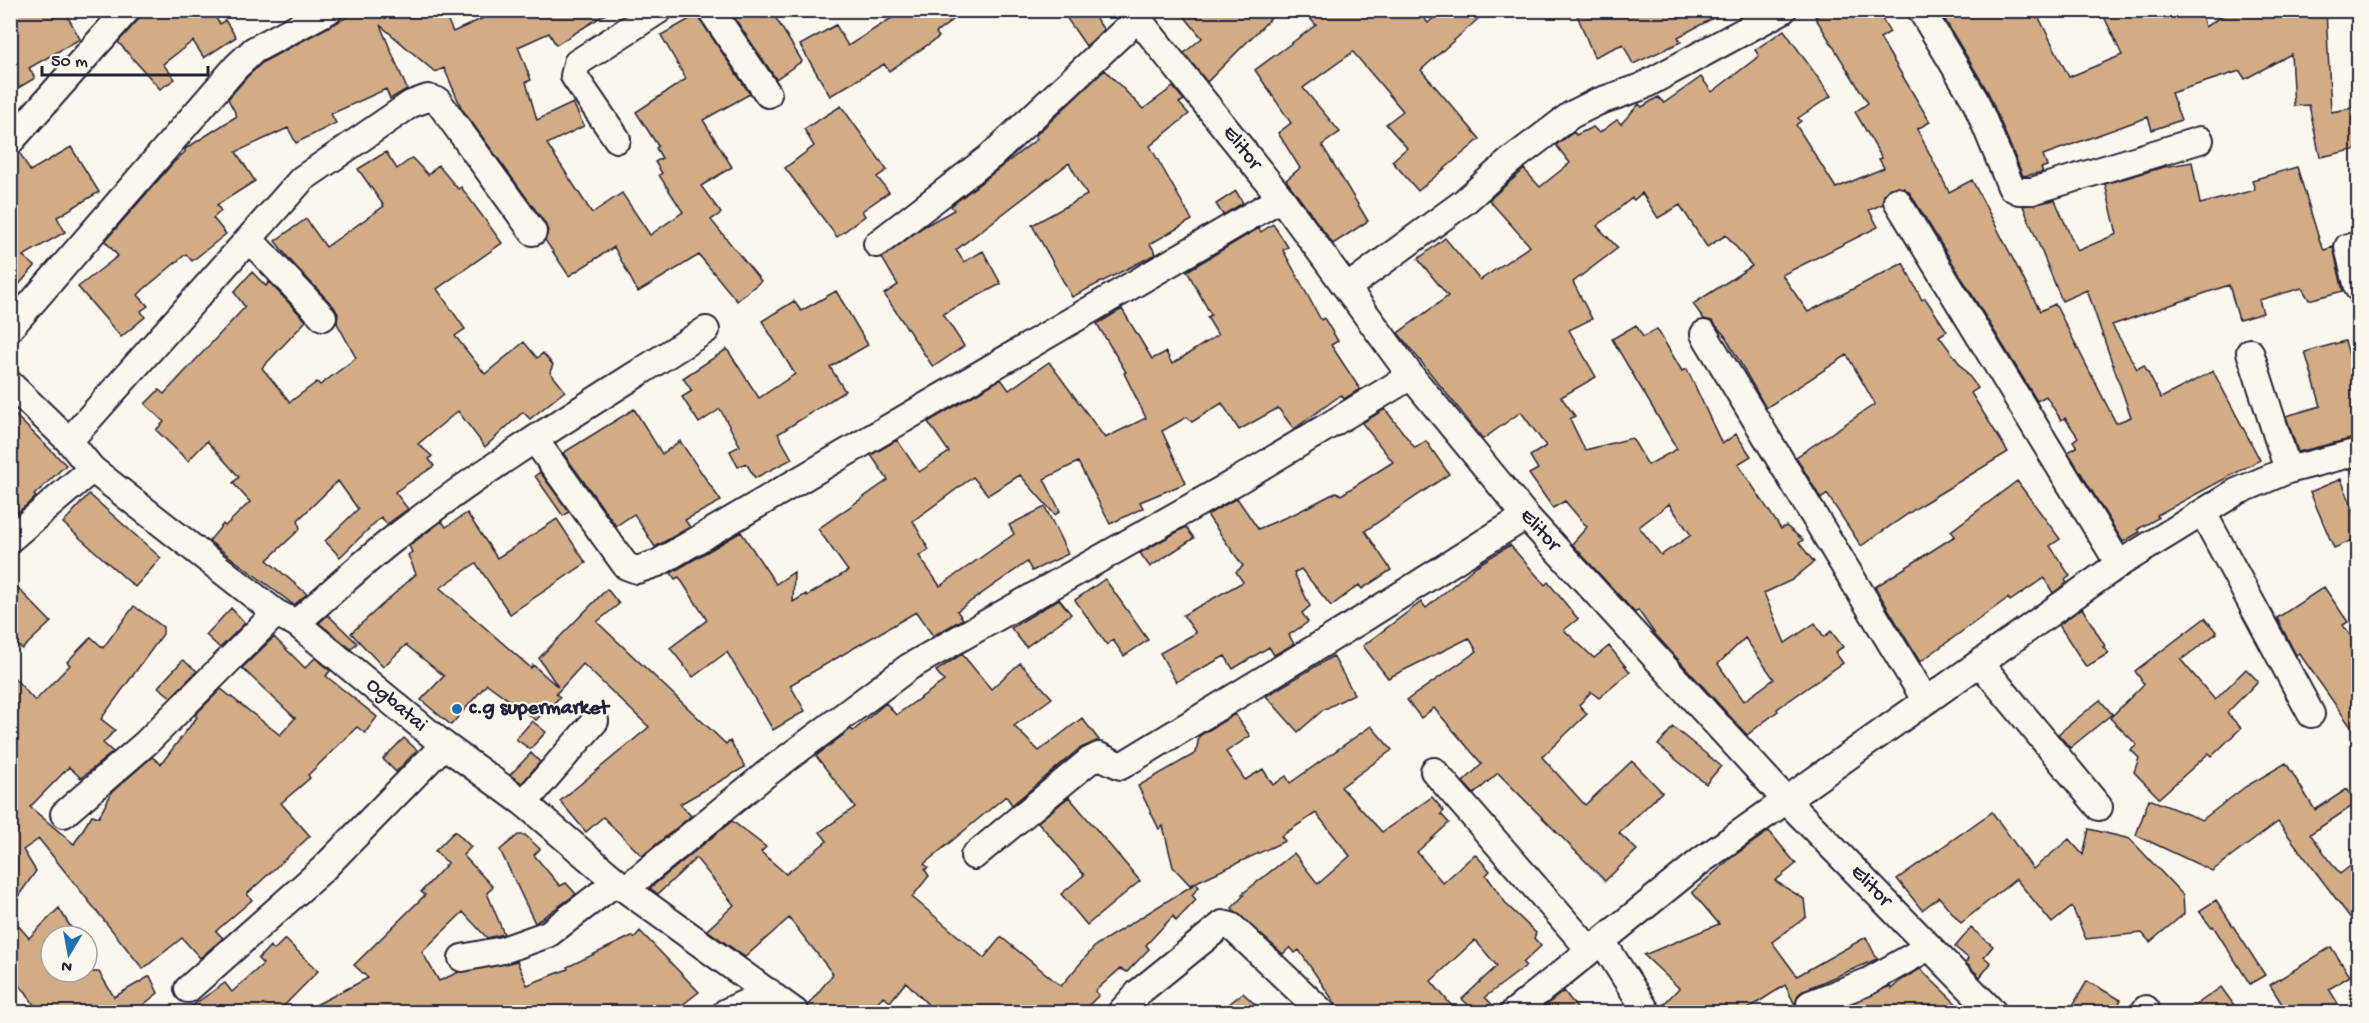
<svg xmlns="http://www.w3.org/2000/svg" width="2369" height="1023" viewBox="0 0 2369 1023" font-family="'Gochi Hand',sans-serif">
<rect width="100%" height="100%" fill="#fbf7ec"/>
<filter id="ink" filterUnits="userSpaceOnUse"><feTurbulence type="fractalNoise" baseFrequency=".0167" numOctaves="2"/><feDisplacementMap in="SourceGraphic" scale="12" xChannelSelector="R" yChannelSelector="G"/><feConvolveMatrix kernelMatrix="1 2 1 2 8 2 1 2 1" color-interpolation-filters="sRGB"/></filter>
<g filter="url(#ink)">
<path fill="#d3ac85" stroke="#22223b" stroke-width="1.5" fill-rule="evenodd" d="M10,10H64L80,39L29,68L35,78L10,93Z
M142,10H210L220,24L225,20L236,37L204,58L193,41L163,64L175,79L160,89L118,42L138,20Z
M346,10H404L408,17L422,10H443L453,32L488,16L484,10H612L556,45L549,33L518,47L531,80L526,82L537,120L573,103L584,126L547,144L592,213L622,193L650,235L683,212L659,175L662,173L655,162L662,158L656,148L658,146L636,112L686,79L661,35L697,15L750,94L703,120L732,167L701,186L721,213L711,220L761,281L737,301L699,255L638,292L614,247L569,276L545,240L548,231L545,223L462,109L444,68L435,72L380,25L407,89L390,99L386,89L331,114L336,123L296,143L288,128L236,152L255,181L217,205L221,211L213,218L226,234L192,261L186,254L144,289L138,295L148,306L141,311L145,317L121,337L78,287L118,256L105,241L174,162L185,152V149L237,116L228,99L247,77L263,62L349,16Z
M729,10H771L802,61L776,79Z
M904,10H966L936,33L939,37L889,71L884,64L830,96L800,45L836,25L848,46Z
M1061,10H1090L1104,30L1086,46Z
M1179,10H1279L1207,82L1184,53L1202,38Z
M1302,10H1417L1428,23L1442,10H1488L1421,70L1480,139L1418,191L1392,161L1407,148L1386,124L1403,111L1353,52L1303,88L1340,132L1322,145L1368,221L1333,244L1286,180L1300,168L1278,133L1291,123L1255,70L1316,25Z
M1575,10H1728L1678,37L1681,42L1633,64L1623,44L1594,57Z
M1826,10H1877L1890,32L1880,38L1930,122L1917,129L1949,192L1972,180L2040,311L2055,304L2116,423L2131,417L2087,290L2062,301L2023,206L2055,200L2077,251L2117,234L2105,184L2164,167L2192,162L2200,204L2255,190L2252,180L2297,167L2320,242L2324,250L2333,247L2343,291L2309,300L2302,288L2259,300L2263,313L2239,320L2229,285L2112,325L2137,369L2144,365L2161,398L2213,371L2260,460L2157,515L2158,518L2138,529L2140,532L2123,542L2068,452L2077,447L2073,441L2078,437L2065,418L2061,420L2046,396L2037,401L1910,193L1904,188H1890L1884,194L1883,204L1869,210L1878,227L1782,275L1808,312L1903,263L1922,300L1925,298L1947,331L1939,336L1978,388L1971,393L2008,452L1924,503L1861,546L1827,494L1821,499L1796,457L1875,404L1847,355L1766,408L1725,336L1712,321L1704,319L1693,304L1752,266L1726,235L1707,247L1680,205L1658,218L1642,193L1634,200L1632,198L1597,226L1618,248L1573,282L1592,319L1569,330L1596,377L1561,397L1575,416L1570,419L1585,450L1632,438L1648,465L1677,449L1612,339L1636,325L1643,337L1657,329L1682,371L1687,369L1722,444L1736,434L1751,456L1738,464L1781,529L1786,526L1803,540L1799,543L1814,562L1792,580L1764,593L1785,643L1815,623L1824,637L1831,631L1843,647L1835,652L1843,663L1777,709L1778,711L1747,735L1655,634L1638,610L1635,613L1572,544L1587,527L1565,501L1553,508L1529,474L1538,469L1530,456L1546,446L1521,412L1483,439L1398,333L1448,296L1418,259L1445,238L1480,280L1530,246L1489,200L1520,173L1524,169L1540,187L1570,163L1556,145L1574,132L1576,135L1593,127L1599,133L1617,120L1621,124L1639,104L1642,107L1658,97L1664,103L1701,77L1712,92L1759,56L1755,50L1784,30L1831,96L1798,118L1801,121L1796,125L1836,188L1884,168L1879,159L1882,158L1855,112L1868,103L1815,17ZM1669,504L1691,535L1661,555L1639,527ZM1745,638L1774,679L1744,701L1718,664Z
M1939,10H2035L2069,77L2122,55L2101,10H2201L2205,27L2231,10H2326L2331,112L2358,107V149L2320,157L2309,105L2294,106L2291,54L2245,79L2240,71L2171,93L2181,120L2152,130L2148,117L2043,155L2047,166L2041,168L2043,172L2023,176L1988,92Z
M1105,70L1143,109L1173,87L1184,100L1179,103L1189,114L1150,146L1192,220L1150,244L1156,254L1072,297L1032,225L1087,195L1069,163L956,250L964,262L983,251L1001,284L943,314L964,346L933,367L884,294L898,285L882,258L923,227L954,210L951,206L1037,139L1035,136Z
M841,106L887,170L877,177L889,192L862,211L865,216L837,237L785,168L814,146L804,129Z
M71,147L99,192L57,217L65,232L23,256L35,266L10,295V157L20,153L30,171Z
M386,152L397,169L412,158L428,175L438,165L458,189L461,187L502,243L437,289L465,329L455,336L485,374L524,342L537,358L543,353L553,365L550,372L565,391L530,419L523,412L485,447L458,411L418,444L432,456L429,459L434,466L395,492L408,509L387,524L381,517L340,557L325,541L358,509L338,481L298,520L300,529L267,560L307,594L294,605L209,541L223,524L225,526L250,502L233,483L239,477L207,441L188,461L156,430L164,422L145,404L159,390L164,394L245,307L234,292L252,272L266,286L269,282L306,321L262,368L290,402L317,382L320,385L356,358L337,323L338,314L334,307L289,259L275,241L306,219L326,247L384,206L358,169Z
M1236,191L1243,203L1223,215L1216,204Z
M1273,224L1288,247L1283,250L1321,320L1324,318L1338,341L1331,345L1360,389L1344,399L1341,395L1294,429L1278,408L1239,430L1222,403L1192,422L1187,417L1162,431L1186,483L1140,502L1143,508L1110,524L1078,462L1044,479L1060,511L1055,515L1020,475L988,495L973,477L913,521L929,550L919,556L940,586L1014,534L1009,525L1045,507L1068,554L1032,571L1027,562L957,611L963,619L933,636L916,612L790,685L805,711L773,730L727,652L693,677L670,648L707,620L679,577L675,579L671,573L741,532L776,584L794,572L793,602L806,594L807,596L848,571L818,529L888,480L871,455L897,440L919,472L949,452L928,422L1001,379L1009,390L1049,362L1105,438L1146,418L1124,373L1126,372L1097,324L1122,309L1152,359L1166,352L1172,364L1218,335L1207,317L1211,315L1187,271L1259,228L1261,232Z
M836,291L868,345L830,367L845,391L778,434L792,459L755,478L746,463L738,467L730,451L740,446L720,409L699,423L682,397L692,391L683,378L727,349L759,398L795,374L762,321L794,301L801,311Z
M2345,341L2358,386V437L2298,452L2286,416L2321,406L2305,352Z
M634,409L662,454L680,441L721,501L685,520L690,527L655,547L634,514L616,526L563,453Z
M1385,409L1415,448L1426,441L1449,474L1365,531L1391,570L1362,589L1359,585L1331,606L1301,569L1294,573L1310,606L1302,613L1308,622L1289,635L1294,644L1274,655L1269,647L1233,669L1225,656L1176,682L1160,653L1196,633L1183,615L1243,582L1236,572L1243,566L1207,515L1237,498L1258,529L1296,513L1337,492L1341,495L1393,462L1362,423Z
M10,410L66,465L34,495L36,497L10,519Z
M540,472L569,512L563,516L535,476Z
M2341,479L2358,522V538L2334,548L2310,492Z
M2017,481L2060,539L2050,546L2070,576L2065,580L2067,583L2053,593L2044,578L2010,601L2008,598L1920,662L1875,587L1955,536L1951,531Z
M89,494L161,558L135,587L63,523Z
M467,513L497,558L557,519L586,563L510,614L476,563L440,588L531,668L533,665L558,687L539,658L607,589L619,604L597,622L726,744L730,741L745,767L680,804L691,816L642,856L603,817L586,832L560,801L649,727L583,664L556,694L560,697L536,720L487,684L451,725L421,700L444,676L406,645L383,667L351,633L416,574L408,555L412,552L409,546L442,521L446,527Z
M1186,527L1194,538L1150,567L1140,553Z
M1510,545L1545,585L1548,582L1578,619L1564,630L1594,658L1609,646L1630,672L1599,698L1591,692L1579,705L1587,714L1542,757L1585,805L1632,761L1662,792L1619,833L1637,850L1605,881L1498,773L1474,794L1463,782L1482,764L1434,708L1421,718L1407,700L1477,651L1469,638L1388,678L1363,646L1421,602L1426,608L1476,566Z
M1105,579L1148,640L1124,656L1113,640L1107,645L1075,600Z
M10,580L51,622L22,649L10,638Z
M2324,587L2348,622L2343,625L2358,647V737L2299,653L2296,655L2277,618Z
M1059,599L1071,614L1026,647L1011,628Z
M134,606L163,627V634L101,719L115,730L103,743L113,752L81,778L69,767L30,807L74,844L92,815L99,817L112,792L152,757L161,764L197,717L195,715L221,689L280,735L295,718L242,668L274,637L305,668L315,658L330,671L326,676L377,717L365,733L357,727L308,775L310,778L281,803L310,836L247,894L252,900L216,931L223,938L200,958L182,938L143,969L39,839L23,850L36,871L10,908V673L35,701L70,665L67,662L91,637L103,648Z
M231,608L245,623L220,648L206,635Z
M2082,608L2105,646L2103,647L2109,653L2086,667L2059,625Z
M328,615L357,643L351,649L319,623Z
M2205,618L2217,633L2181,660L2215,700L2246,669L2258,681L2227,713L2241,728L2212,756L2209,753L2159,798L2134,772L2139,758L2131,750L2137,745L2110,718L2144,684L2135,671Z
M962,654L991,689L1020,663L1052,698L1014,726L1039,751L1082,718L1099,740L1079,749L1012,805L1006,796L924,864L928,867L925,870L929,876L912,897L984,958L1001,937L1061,986L1096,945L1196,883L1199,887L1192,895L1196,900L1176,921L1173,916L1146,945L1149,949L1127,972L1120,969L1095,991L1099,995L1082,1012H935L906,982L890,1002L883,996L869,1012H810L808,1005L833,974L789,918L745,957L707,930L734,905L696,858L658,894L650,888L732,821L766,847L761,852L786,874L827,841L820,832L855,807L816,756L851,729L853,731L886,703L896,715L944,681L936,671Z
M1333,656L1354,694L1323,710L1298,732L1266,696Z
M183,660L197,671L171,697L158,687Z
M2100,700L2112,714L2070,748L2058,734Z
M1235,714L1250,736L1226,752L1245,780L1263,769L1273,785L1286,776L1290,783L1371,726L1392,750L1341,787L1382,832L1432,797L1444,811L1441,814L1449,823L1417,852L1443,883L1475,854L1490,871L1486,875L1507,905L1536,933L1534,938L1541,946L1523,963L1526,966L1485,997L1499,1012H1476L1462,999L1497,966L1475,940L1431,981L1457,1012H1341L1299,950L1295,953L1290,947L1283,954L1234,911L1232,908L1244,895L1242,894L1294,853L1318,884L1350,856L1316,813L1281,836L1285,841L1190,885L1173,867L1163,826L1159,829L1138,786L1196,753L1199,736Z
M532,721L546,732L530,749L516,739Z
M1673,727L1721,766L1706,784L1658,745Z
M404,738L417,750L396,772L383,759Z
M531,753L540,762L522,783L510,775Z
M2286,763L2315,810L2347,789L2357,803L2310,834L2340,874L2358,860V928L2278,822L2212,871L2136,835L2149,799L2202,820L2245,787Z
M1069,797L1140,881L1087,925L1061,894L1084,875L1038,822Z
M1992,812L2033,869L2069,839L2083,855L2089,829L2130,839L2183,895L2184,914L2150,942L2142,933L2086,939L2072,907L2052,923L2016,879L1961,923L1939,897L1922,910L1897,879Z
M455,831L471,847L463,855L493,887L487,893L504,934L487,938L463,912L422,952L439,981L459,972L517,961L527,985L568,969L567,967L632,936L634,938L640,931L699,992L673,1012H302L368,978L354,965L425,895L421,892L448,863L435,851Z
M1769,831L1796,864L1775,881L1804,899L1806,917L1772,942L1797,976L1866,937L1877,959L1804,990L1798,995L1795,1005L1785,985L1743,1012H1662L1661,1007L1679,988L1644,955L1719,924L1692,892L1731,858Z
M518,835H525L540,849L534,855L560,886L566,883L576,894L535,923L500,850Z
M2216,900L2265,975L2250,984L2213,926L2211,927L2199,911Z
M59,908L76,936H51V972H99L114,997L150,976L158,993L134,1012H38L26,992L10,977V916L29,938Z
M1971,928L1993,946L1984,957L1991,963L1980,977L1966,963L1968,958L1955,947Z
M285,939L318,971L278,1012H183L225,983L232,992L263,964L258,959L270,946L274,950Z
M2331,947L2350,976L2329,989L2343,1012H2287L2270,985Z
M1920,969L1965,1012H1830L1890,986L1891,989L1900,981Z
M2087,981L2121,1000L2114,1012H2069Z
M2221,987L2239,1012H2186Z
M1564,991L1580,1012H1537Z
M1243,993L1263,1012H1219Z"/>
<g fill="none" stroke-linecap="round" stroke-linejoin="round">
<g stroke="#22223b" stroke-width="30">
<g id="minor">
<path d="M711,10L768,94"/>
<path id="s1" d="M1131,10L1281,198L1411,376L1526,516L1787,801L1993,1012"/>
<path d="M1921,10L1975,100L2011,187L2019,191H2032L2200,140"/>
<path d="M617,139L574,76L577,63L659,10"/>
<path d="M10,142L127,10"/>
<path d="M1897,201L2119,564"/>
<path d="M250,240L323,317"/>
<path d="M877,244L991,156L1137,19"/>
<path d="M2348,247L2358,288"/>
<path d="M1348,287L1464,202L1510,161L1571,115L1597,102L1641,87L1783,10"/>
<path d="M10,328L236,67L254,50L329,10"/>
<path d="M1704,334L1926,701"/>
<path d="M2250,352L2288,470"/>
<path id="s2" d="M10,384L69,441L92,469L276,613L296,623L444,745L524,803L625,889L795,1012"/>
<path d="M535,440L626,566L637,570L658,563L1281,198"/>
<path d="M69,441L302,179L411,104L428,98L438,101L533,232"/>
<path d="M2203,513L2311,714"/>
<path d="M10,539L92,469"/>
<path d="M296,623C329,595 361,564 396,537C494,461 602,397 706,330"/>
<path d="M1980,663L2099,807"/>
<path d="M1434,771L1590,950"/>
<path d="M524,803L595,721"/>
<path d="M64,814L146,743L276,613"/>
<path d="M974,856L1089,761L1099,756L1121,766L1358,622L1526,516"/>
<path d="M625,889L766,774L909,667L1237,481L1411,376"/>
<path d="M1602,941L1647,1012"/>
<path d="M462,958L503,950L548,934L616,882"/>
<path d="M188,989L323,869L444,745"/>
<path d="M1810,1004L1867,982L1929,947"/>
<path d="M726,1012L769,992"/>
<path d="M1121,1012L1139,992L1223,924L1231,926L1322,1012"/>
<path d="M1514,1012L1702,860L2119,564L2236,492L2288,470L2358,452"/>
<path d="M2144,1012L2146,1009"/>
</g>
</g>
<use href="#minor" stroke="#fbf7ec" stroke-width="26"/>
</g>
</g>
<circle fill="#1f6fb2" stroke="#fbf7ec" stroke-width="2" cx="457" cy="709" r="6"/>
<g text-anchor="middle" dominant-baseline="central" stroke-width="4.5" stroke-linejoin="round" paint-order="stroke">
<g font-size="21" fill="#22223b" stroke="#fbf7ec">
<text stroke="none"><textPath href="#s1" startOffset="177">Elitor</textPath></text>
<text stroke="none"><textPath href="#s1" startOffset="662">Elitor</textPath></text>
<text stroke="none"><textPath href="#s2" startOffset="504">Ogbatai</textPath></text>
<text stroke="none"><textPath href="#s1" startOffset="1148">Elitor</textPath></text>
</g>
<g font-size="21" font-weight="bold" fill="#22223b" stroke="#fbf7ec" text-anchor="start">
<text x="469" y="709">c.g supermarket</text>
</g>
</g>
<rect width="2369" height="1023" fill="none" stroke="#fbf7ec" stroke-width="36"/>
<rect x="18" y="18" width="2333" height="987" fill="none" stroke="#22223b" stroke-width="2" filter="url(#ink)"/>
<g transform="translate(69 954) rotate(190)"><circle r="28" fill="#fbf7ec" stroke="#a4a2a5" stroke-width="1.5"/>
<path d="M0-4.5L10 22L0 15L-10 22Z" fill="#1f6fb2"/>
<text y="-9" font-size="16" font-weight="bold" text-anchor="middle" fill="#22223b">N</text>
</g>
<path d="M42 66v9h166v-9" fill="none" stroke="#22223b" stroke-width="3"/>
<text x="51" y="66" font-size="18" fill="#22223b" stroke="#fbf7ec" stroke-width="4.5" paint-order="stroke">50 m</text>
</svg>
